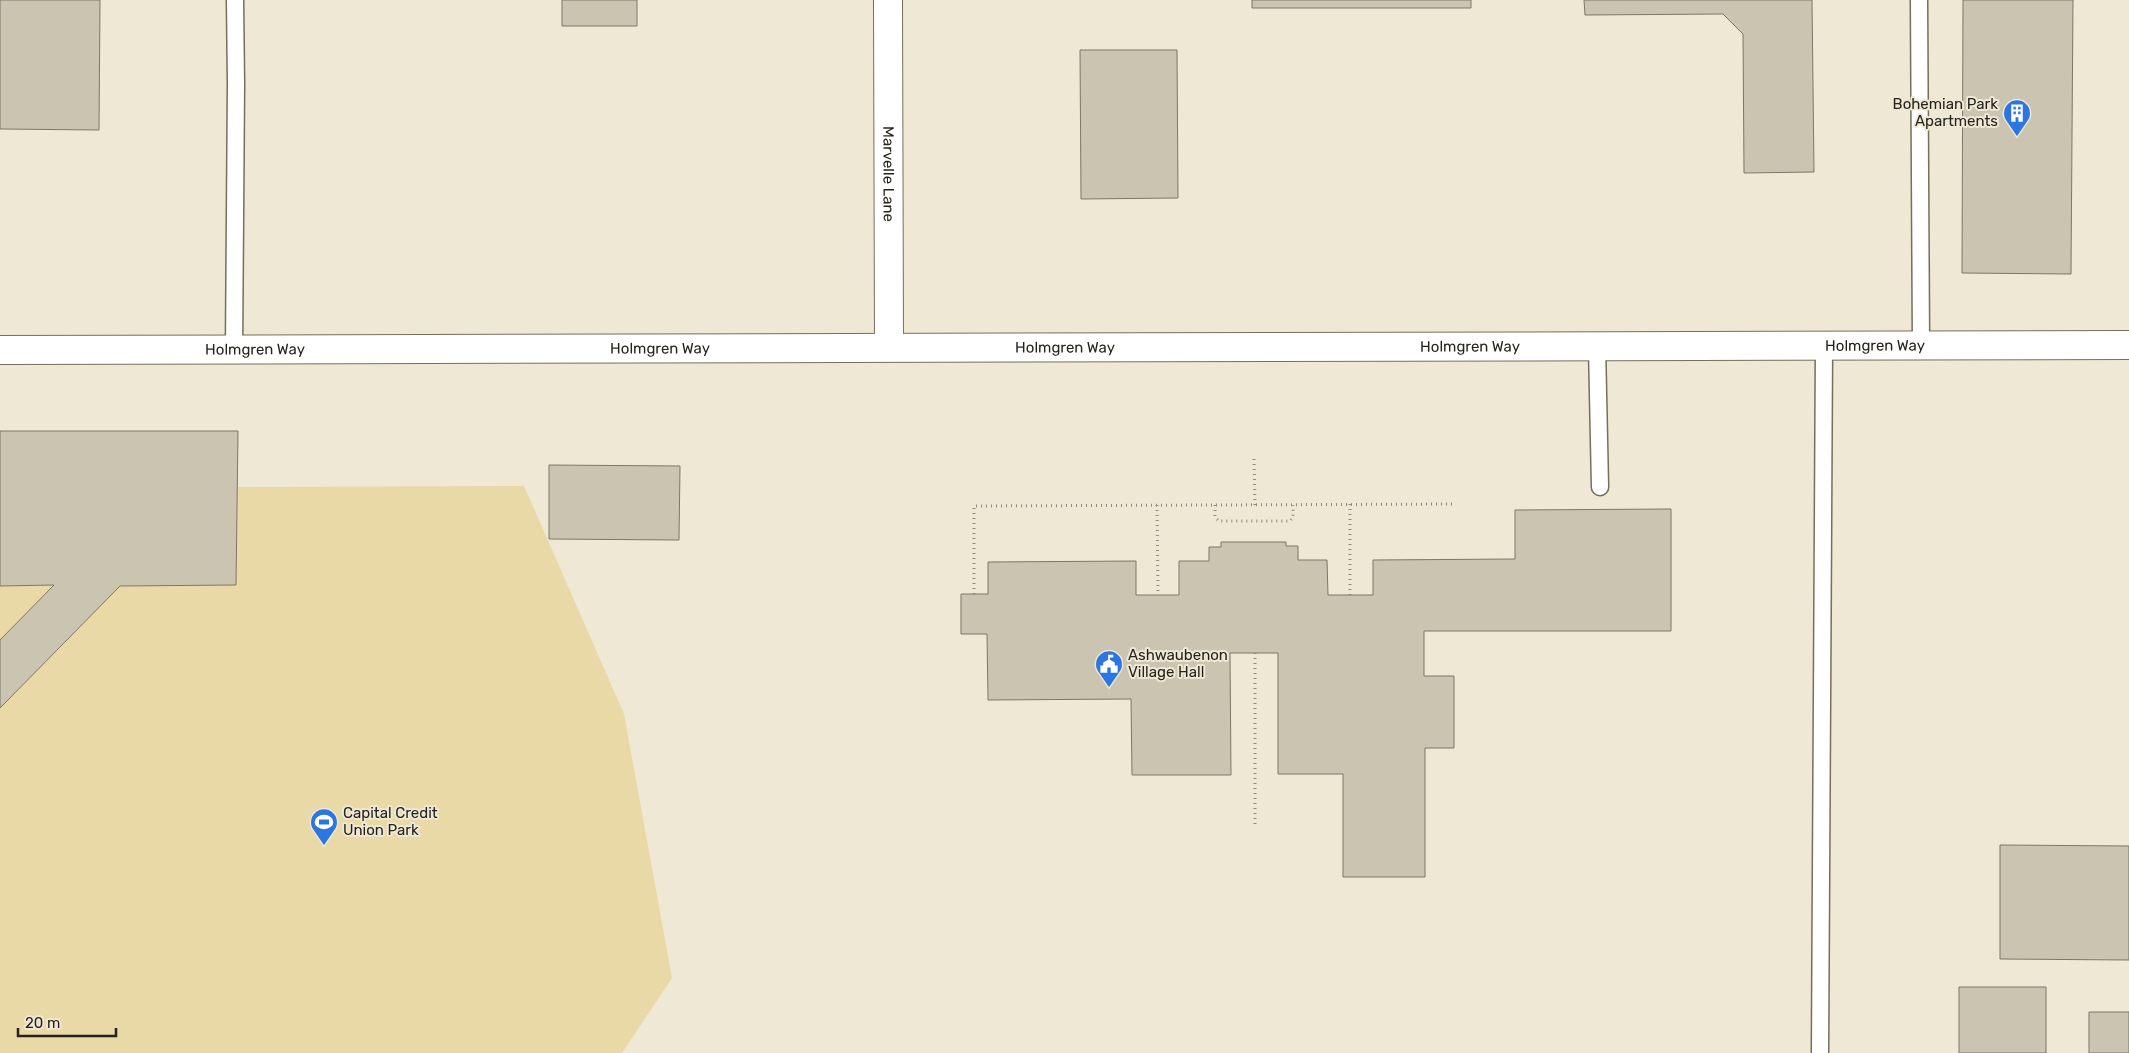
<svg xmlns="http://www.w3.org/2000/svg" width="2129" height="1053" viewBox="0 0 2129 1053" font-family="Rubik,sans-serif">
<rect width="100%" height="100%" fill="#eee8d4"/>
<path fill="#e8d9a6" d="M0,431H238L236,487L524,486L624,714L672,978L622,1053H0Z"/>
<path fill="#cac4b1" stroke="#7d7866" d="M0,0H100L99,130L0,129Z
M562,0H637V26H562Z
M1252,0H1471V8H1252Z
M1584,0H1812L1814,172L1744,173L1743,34L1723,14L1585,15Z
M1963,0H2073L2071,274L1962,273Z
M1080,50H1177L1178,198L1081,199Z
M0,431H238L236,585L120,586L0,708V640L54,585L0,586Z
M549,465L680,466L679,540L549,539Z
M1671,509V631H1424V676H1454V748H1425V877H1343V774H1278V653H1230L1231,775H1132L1131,699L988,700L987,634H961V594H988V562L1136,561V595H1179V561H1209V547H1221V542H1286V546H1298V560H1327L1328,595H1373V560L1515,559V510Z
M2000,845L2129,846V960L2000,959Z
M1959,987H2046V1053H1959Z
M2089,1012H2129V1053H2089Z"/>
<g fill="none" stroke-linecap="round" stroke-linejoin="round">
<g stroke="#746f5e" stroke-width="19">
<path id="service" d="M1919,0L1921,345
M1597,346L1600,487
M234,349L236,84L235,0
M1820,1053L1824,345"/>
</g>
<g stroke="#746f5e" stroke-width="30">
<g id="minor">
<path id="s1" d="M888,0L889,347"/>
</g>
</g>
<g stroke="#746f5e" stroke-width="30">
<g id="tertiary">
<path id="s2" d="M0,350L2129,345"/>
</g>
</g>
<path stroke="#8f8b7d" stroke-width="3" stroke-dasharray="1 4" stroke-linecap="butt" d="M1254,459L1255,505
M1350,504V595
M1157,505L1158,595
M1215,505V517L1219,521H1290L1293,517V505
M974,594V506L1455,504
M1255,653V827"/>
<use href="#service" stroke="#fff" stroke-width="16"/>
<use href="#minor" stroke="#fff" stroke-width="28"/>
<use href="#tertiary" stroke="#fff" stroke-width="28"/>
</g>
<defs>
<g id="building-pin" transform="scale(1.4375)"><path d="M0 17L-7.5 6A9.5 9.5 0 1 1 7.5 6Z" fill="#2c76e2" stroke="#eee8d4"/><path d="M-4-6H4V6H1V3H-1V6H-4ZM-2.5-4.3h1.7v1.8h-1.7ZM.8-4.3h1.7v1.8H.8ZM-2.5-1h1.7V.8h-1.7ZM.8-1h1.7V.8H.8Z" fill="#fff"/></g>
<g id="civic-pin" transform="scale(1.4375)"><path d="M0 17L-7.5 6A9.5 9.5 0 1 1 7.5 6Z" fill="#2c76e2" stroke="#eee8d4"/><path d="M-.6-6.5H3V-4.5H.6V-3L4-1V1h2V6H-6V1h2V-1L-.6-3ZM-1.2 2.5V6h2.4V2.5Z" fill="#fff"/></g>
<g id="stadium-pin" transform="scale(1.4375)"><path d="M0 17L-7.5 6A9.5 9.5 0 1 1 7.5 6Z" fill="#2c76e2" stroke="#eee8d4"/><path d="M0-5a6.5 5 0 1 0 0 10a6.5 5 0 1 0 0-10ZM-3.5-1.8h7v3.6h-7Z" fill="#fff"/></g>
</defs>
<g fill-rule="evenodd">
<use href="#building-pin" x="2017" y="113"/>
<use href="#civic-pin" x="1109" y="664"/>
<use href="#stadium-pin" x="324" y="822"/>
</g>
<g text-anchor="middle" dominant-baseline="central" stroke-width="4" stroke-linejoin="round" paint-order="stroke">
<g font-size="15" fill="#25231b" stroke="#eee8d4" text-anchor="start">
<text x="1998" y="104" text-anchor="end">Bohemian Park<tspan x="1998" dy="17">Apartments</tspan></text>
<text x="1128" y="655">Ashwaubenon<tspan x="1128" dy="17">Village Hall</tspan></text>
<text x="343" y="813">Capital Credit<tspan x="343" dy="17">Union Park</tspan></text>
</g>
<g font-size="15" fill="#25231b" stroke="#eee8d4">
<text stroke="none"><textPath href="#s1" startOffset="174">Marvelle Lane</textPath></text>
<text stroke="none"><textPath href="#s2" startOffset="1875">Holmgren Way</textPath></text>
<text stroke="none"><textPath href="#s2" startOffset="1470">Holmgren Way</textPath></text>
<text stroke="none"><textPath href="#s2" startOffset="1065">Holmgren Way</textPath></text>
<text stroke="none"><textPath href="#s2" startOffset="660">Holmgren Way</textPath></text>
<text stroke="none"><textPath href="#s2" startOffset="255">Holmgren Way</textPath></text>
</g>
</g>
<path d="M18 1028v8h98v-8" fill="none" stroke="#25231b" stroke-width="2.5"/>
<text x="25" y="1028" font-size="15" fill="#25231b" stroke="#eee8d4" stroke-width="4" paint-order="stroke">20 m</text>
</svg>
